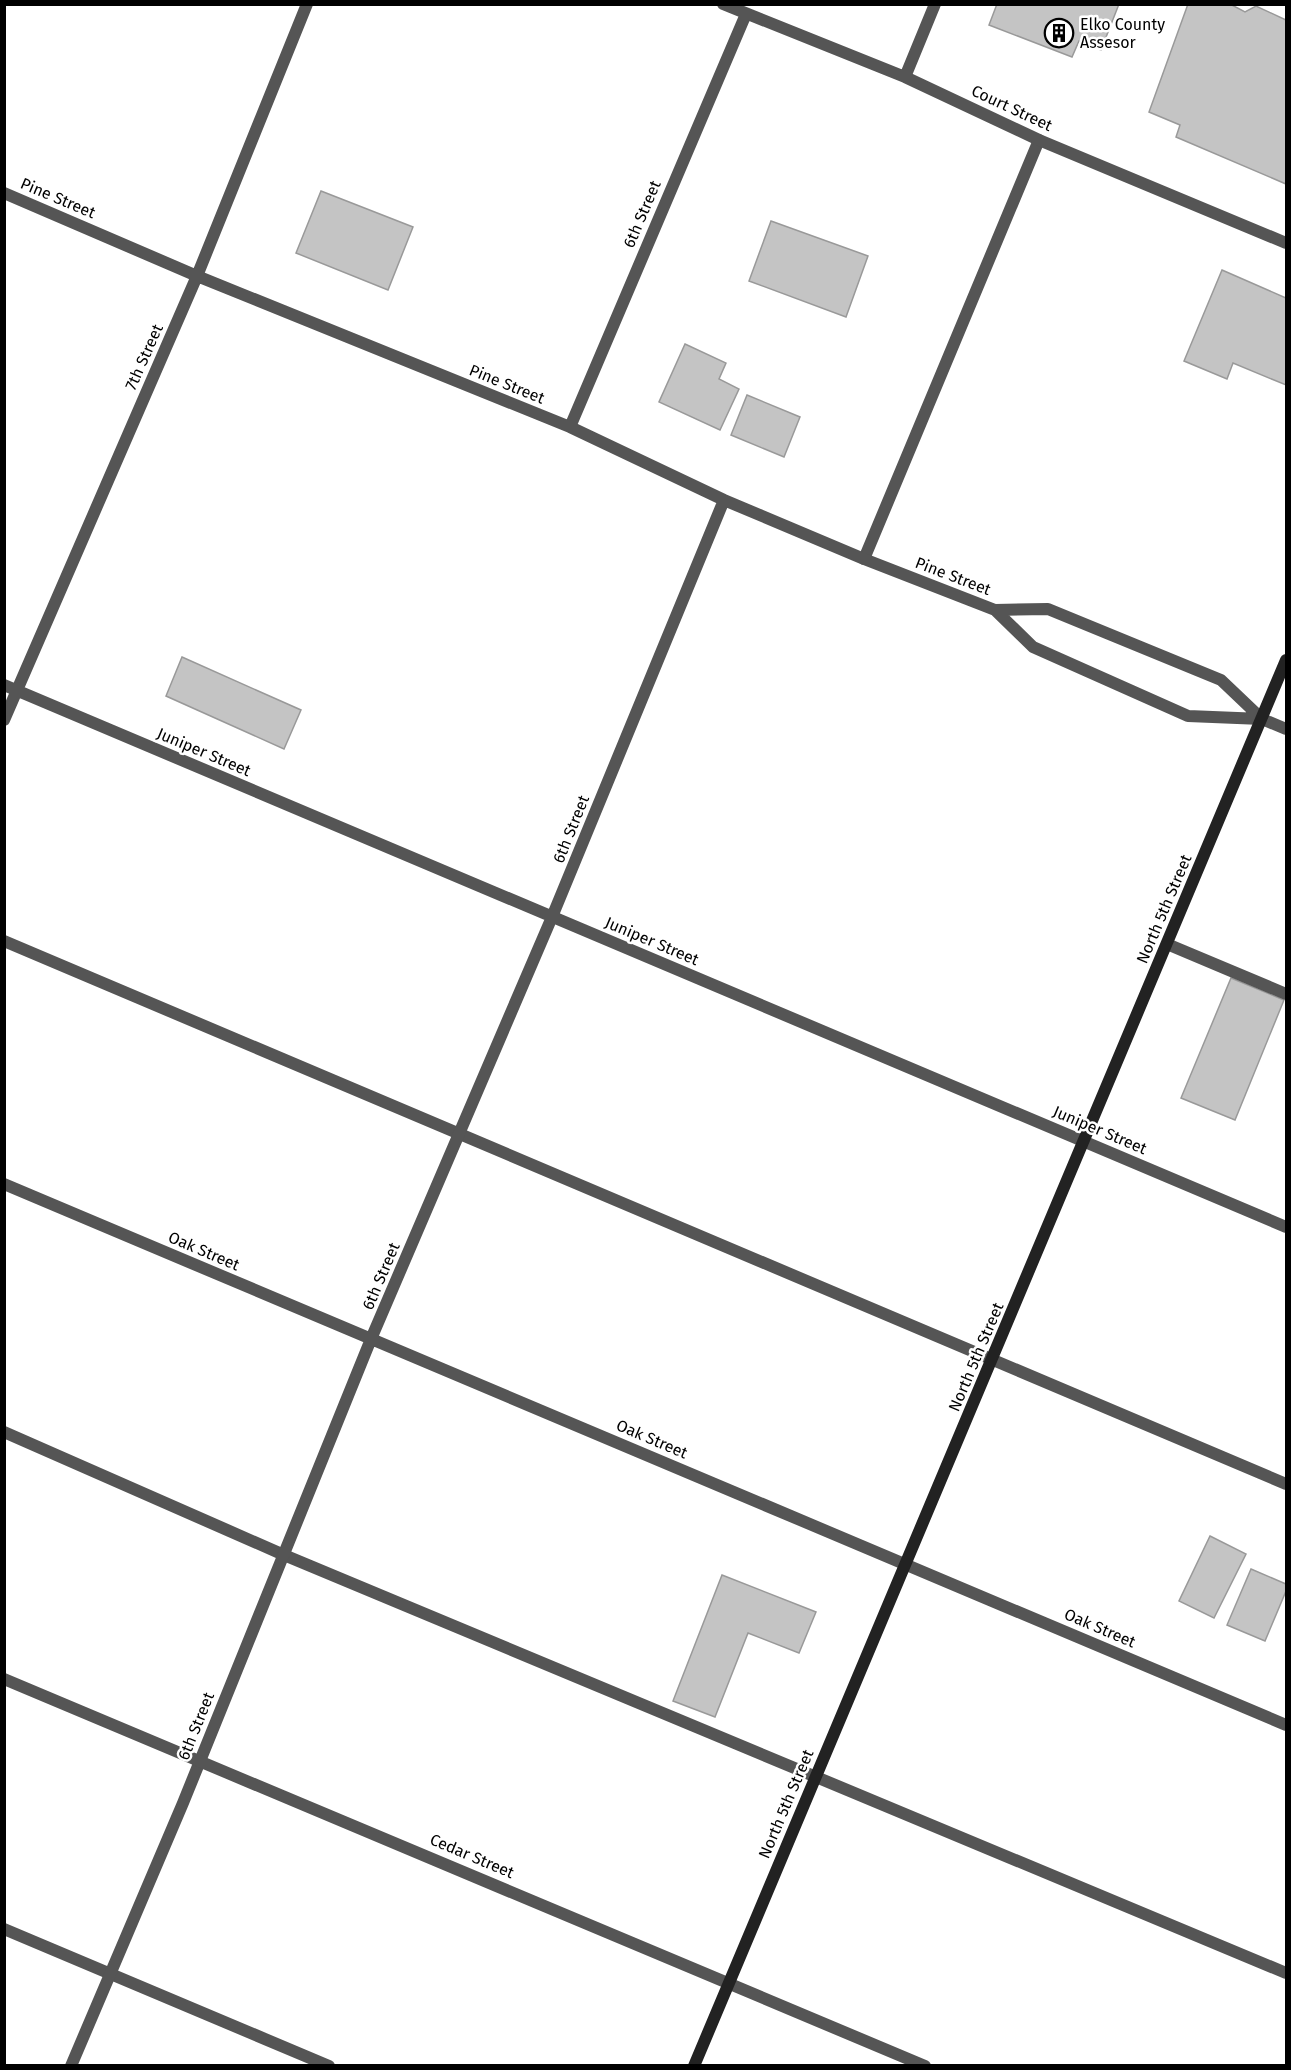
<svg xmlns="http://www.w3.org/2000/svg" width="1291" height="2070" viewBox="0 0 1291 2070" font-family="'Fira Sans',sans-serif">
<rect width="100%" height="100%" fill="#fff"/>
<path fill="#c4c4c4" stroke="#999" stroke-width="1.5" d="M997,4H1119L1101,50L1079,41L1072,57L989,25Z
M1188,4H1230L1245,12L1256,6L1286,20V184L1176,137L1180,125L1149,112Z
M321,191L413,227L388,290L296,253Z
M771,221L868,256L846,317L749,281Z
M1222,270L1286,298V385L1233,363L1227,379L1184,361Z
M685,344L726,363L719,379L739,389L720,430L659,402Z
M747,395L800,417L784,457L731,435Z
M182,657L301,710L284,749L166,696Z
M1231,978L1284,1000L1235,1120L1181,1098Z
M1210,1536L1246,1554L1214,1618L1179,1601Z
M1251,1569L1286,1584V1591L1265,1641L1227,1625Z
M722,1575L816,1612L799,1653L748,1633L715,1717L673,1701Z"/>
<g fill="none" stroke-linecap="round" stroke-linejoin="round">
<path stroke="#555" stroke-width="12" d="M864,559L1039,140
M4,941L1286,1484
M1167,944L1286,994
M4,1432L284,1555L1286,1973
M4,1929L329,2066"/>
<path stroke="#555" stroke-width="12" d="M723,4L905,77L1039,140L1286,243
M905,77L935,4
M4,193L197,276L570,427L724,500L864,559L995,610L1048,609L1221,680L1262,719L1286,729
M570,427L746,14
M995,610L1033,647L1188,716L1262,719
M4,685L1286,1227
M4,720L197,276L307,4
M4,1184L1286,1725
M71,2066L183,1803L371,1339L552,917L724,500"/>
<path stroke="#555" stroke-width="12" d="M4,1679L925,2066"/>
<path stroke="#222" stroke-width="12" d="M694,2066L1286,660"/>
</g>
<defs>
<g id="building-ring" transform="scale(1.5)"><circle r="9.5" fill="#fff" stroke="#000" stroke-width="1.5"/><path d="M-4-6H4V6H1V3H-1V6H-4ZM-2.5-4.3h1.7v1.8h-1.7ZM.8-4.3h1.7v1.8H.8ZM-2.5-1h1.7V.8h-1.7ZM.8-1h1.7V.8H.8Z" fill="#000"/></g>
</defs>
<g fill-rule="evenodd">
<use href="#building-ring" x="1059" y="33"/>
</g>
<g text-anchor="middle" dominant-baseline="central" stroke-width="5" stroke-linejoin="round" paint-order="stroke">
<g font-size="16" fill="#000" stroke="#fff" text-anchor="start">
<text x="1080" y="24">Elko County<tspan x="1080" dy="18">Assesor</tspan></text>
</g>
<g font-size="16" fill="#000" stroke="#fff">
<text transform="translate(1012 108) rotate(25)">Court Street</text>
<text transform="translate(58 198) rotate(23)">Pine Street</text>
<text transform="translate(642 214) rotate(-67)">6th Street</text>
<text transform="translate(144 357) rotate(-66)">7th Street</text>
<text transform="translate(507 384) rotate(22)">Pine Street</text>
<text transform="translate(953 576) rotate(21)">Pine Street</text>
<text transform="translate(204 752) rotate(23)">Juniper Street</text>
<text transform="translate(571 829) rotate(-68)">6th Street</text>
<text transform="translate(1164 909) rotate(-67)">North 5th Street</text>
<text transform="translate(652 941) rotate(23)">Juniper Street</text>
<text transform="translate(1100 1130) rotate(23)">Juniper Street</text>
<text transform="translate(204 1251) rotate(23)">Oak Street</text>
<text transform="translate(381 1276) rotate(-67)">6th Street</text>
<text transform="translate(976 1357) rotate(-67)">North 5th Street</text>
<text transform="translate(652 1439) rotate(23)">Oak Street</text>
<text transform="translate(1100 1628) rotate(23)">Oak Street</text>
<text transform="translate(196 1726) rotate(-68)">6th Street</text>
<text transform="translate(786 1804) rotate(-67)">North 5th Street</text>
<text transform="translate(472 1856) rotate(23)">Cedar Street</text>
</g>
</g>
<rect width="1291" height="2070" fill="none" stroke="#000000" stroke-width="12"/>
</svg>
